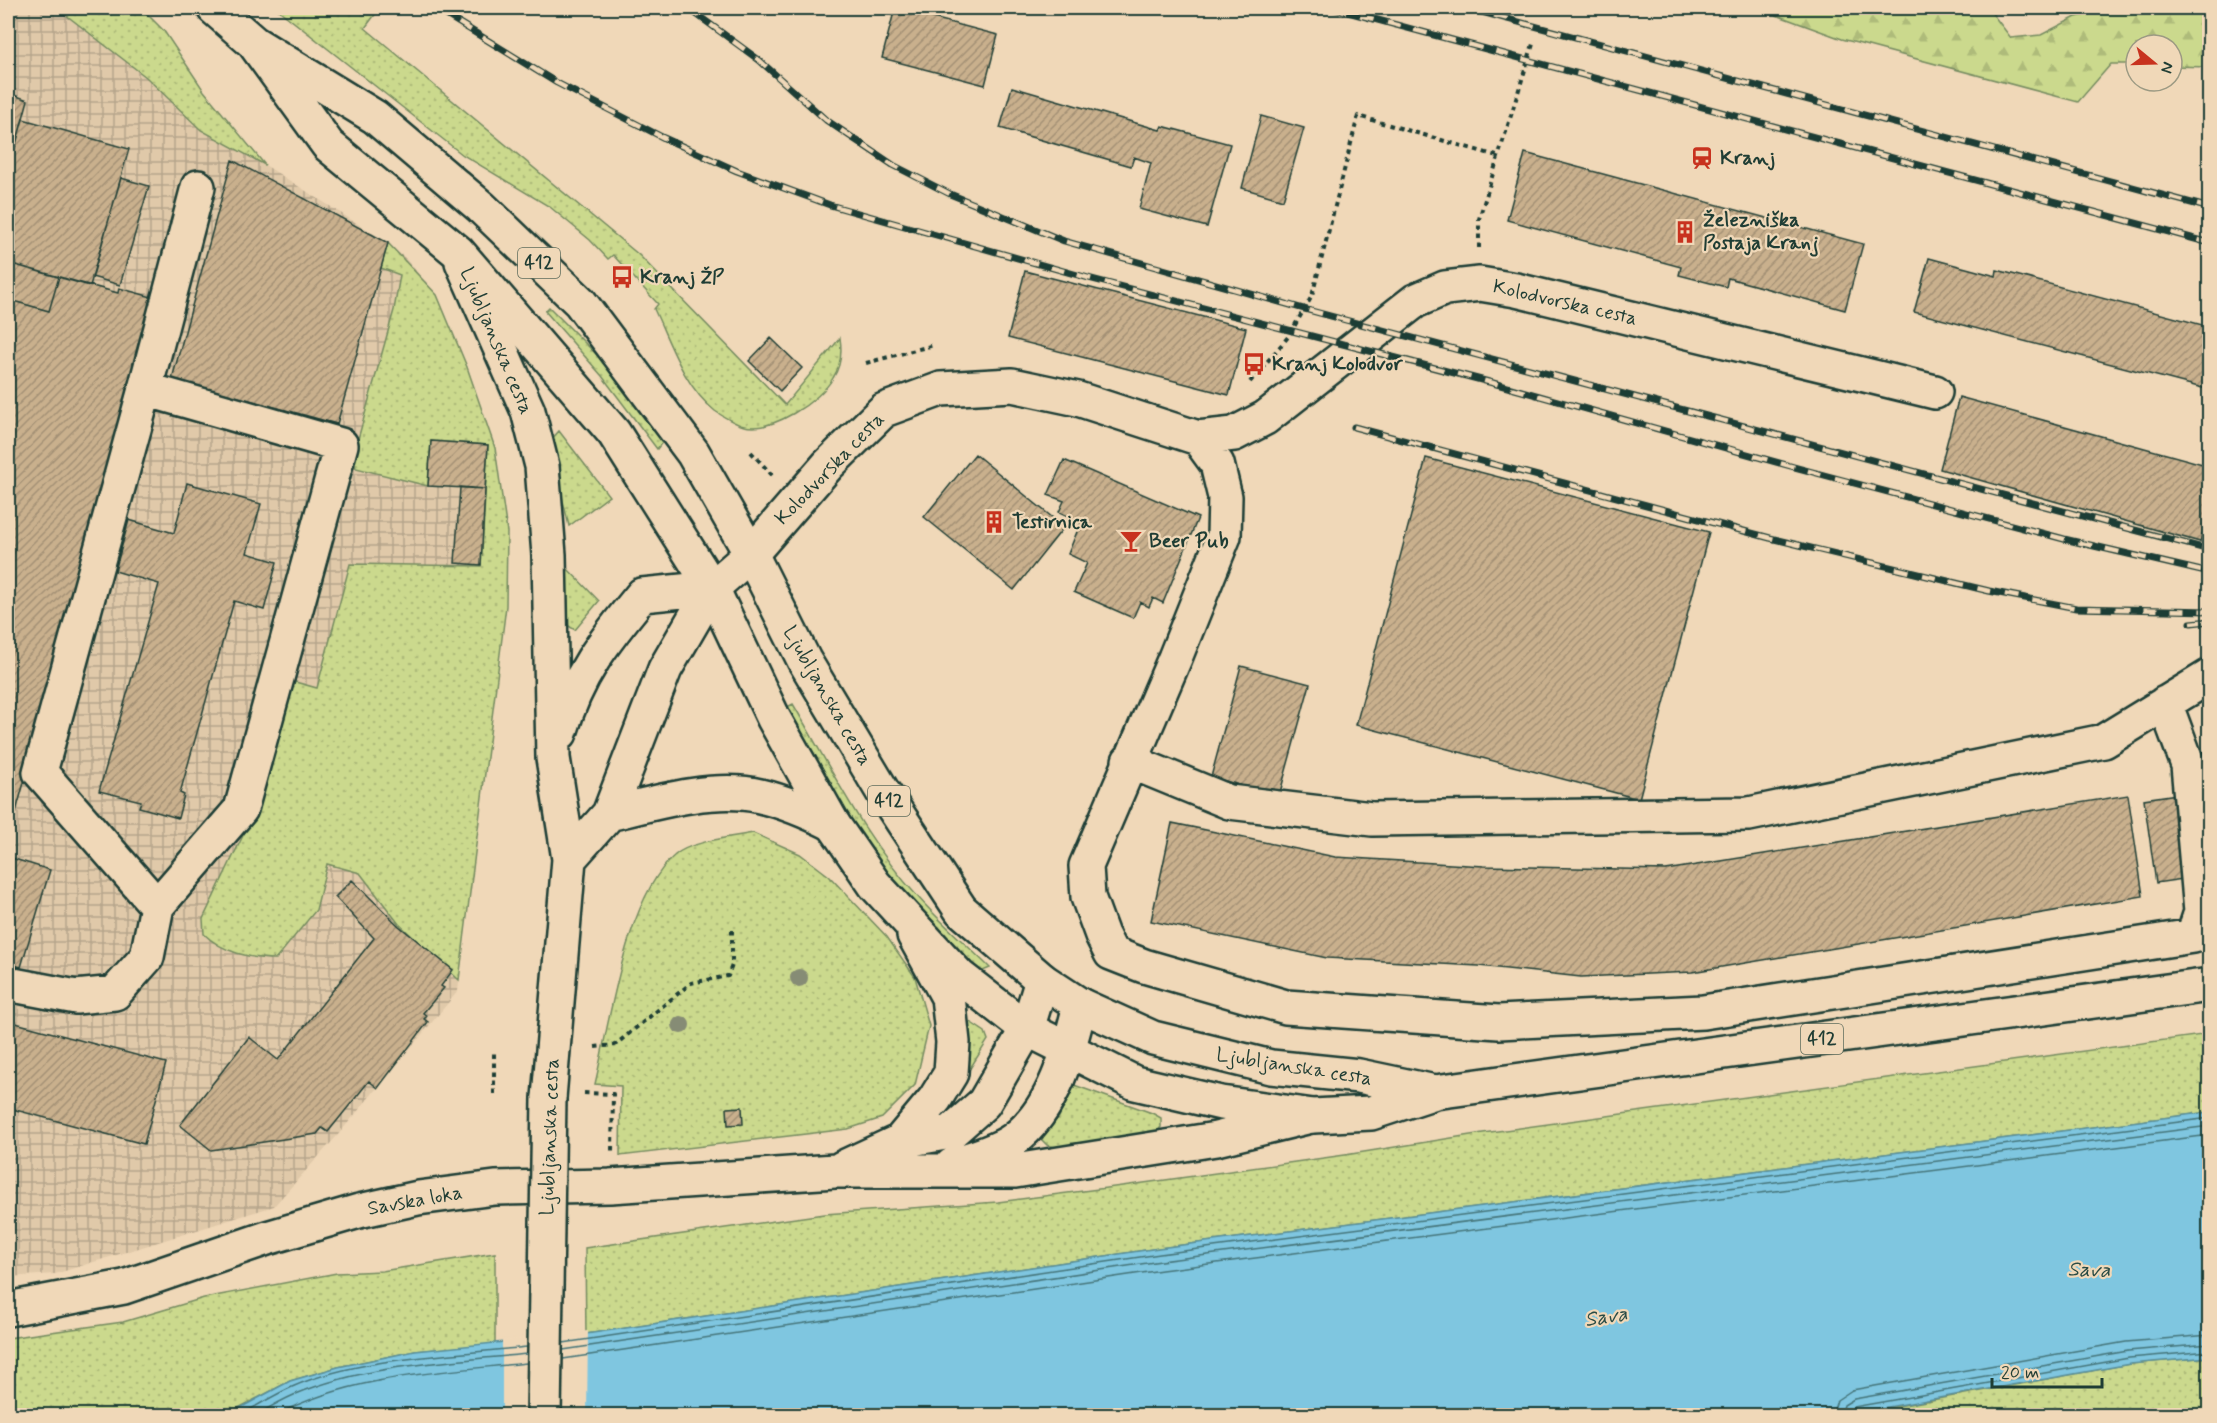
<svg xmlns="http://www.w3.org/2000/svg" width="2217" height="1423" viewBox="0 0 2217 1423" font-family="Mynerve,sans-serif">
<defs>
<pattern id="industrial-grid" width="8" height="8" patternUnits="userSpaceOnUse" patternTransform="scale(1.5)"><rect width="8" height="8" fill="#e0c9a9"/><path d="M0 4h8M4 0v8" fill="none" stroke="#b5a48a"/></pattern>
<pattern id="grass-dots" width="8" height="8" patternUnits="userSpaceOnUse" patternTransform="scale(1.5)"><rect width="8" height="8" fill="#cbd98d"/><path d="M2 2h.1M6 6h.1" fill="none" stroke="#aebb7a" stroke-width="1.8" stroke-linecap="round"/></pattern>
<pattern id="forest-firs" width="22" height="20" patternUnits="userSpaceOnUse" patternTransform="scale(1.5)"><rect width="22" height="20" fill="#cbd98d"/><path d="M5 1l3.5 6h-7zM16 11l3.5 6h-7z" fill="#aebb7a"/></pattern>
<pattern id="building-hatch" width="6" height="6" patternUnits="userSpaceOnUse" patternTransform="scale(1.5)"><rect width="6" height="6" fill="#c9b08d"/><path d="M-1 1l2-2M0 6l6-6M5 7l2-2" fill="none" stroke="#a39074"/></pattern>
</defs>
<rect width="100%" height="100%" fill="#f0d8b8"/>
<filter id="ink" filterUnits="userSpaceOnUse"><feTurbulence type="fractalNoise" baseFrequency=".0167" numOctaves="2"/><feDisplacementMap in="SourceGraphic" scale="12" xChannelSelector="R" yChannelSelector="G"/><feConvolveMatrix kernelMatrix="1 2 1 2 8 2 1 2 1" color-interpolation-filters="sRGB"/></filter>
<g filter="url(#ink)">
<path fill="url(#industrial-grid)" d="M8,8H57L146,77L201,130L265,165L388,243L405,258L437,295L467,367L495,448L507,532L506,606L458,991L337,1136L274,1206L55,1274L8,1277Z"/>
<path fill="url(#grass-dots)" stroke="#758b60" stroke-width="1.5" d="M57,8H141L164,31L204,91L265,165L201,130L146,77Z
M276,8H380L365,28L639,255L785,405L840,338C842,351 841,366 833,378C820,401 771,433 744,426C736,424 722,416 715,411C684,386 671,345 654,309L658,304L613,255L608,259L590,240L550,207L463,155Z
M388,243L437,295L467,367L495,448L507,532L506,606L459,980L399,924L360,873L327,864L316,910L276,959C251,959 222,952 204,934L203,919L249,823L288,680L317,688L350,564L481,566L488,445L431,441L428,486L356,468L353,457L394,310L400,275L381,268Z
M549,307L599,357L663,441L657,449L602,376L545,311Z
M559,431L609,496L569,526L549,442Z
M562,563L599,601L575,630L564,623Z
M793,704C832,770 866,841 918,897C940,922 966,944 990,968L978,973L870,856L787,707Z
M753,833L800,854L829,876L887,937L915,977L929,1026L915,1085L882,1118L848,1129L620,1156L621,1086L595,1084C610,1021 626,897 675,855C691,841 733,837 753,833Z
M970,1022L985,1032L988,1040L952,1097L963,1036Z
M2209,1034V1112L1159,1248L586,1334L585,1248L824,1214L998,1202L1122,1186L1345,1155L1483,1133Z
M1074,1085L1152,1113L1161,1118V1127L1156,1133L1055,1147L1047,1145L1042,1140L1046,1131L1059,1117Z
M495,1253V1344L415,1351L338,1367L290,1381L225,1415H8V1338L123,1322L204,1298L337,1273L382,1271Z
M2209,1357V1415L1843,1416L2130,1364Z"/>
<path fill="url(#forest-firs)" stroke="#758b60" stroke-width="1.5" d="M1757,8H1988L2011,38L2041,35L2076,17L2120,8H2209V67L2172,66V45H2136V64H2111L2078,102L1842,39Z"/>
<path fill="#7fc6e0" stroke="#598f9b" stroke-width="1.5" d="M2209,1112V1357L2130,1364L1843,1415L225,1416L290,1381L338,1367L415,1351L586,1334L1159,1248Z"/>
<path fill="#f0d8b8" d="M588,1331L587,1416L502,1415V1340Z"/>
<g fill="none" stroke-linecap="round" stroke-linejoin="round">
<path stroke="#457479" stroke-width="1.5" d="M563,1343L1160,1254L2210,1118
M563,1350L1161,1261L2210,1126
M563,1359L1162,1270L2210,1135
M239,1416C256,1406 274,1395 292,1387C360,1357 453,1355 527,1347
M255,1416C268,1408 282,1400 296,1394C368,1364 451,1362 527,1354
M274,1416C351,1375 442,1372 527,1363
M1832,1416L1837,1400L1852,1390L2126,1342L2210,1335
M1841,1416L1844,1405L1854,1399L2128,1351L2210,1344
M1849,1416L1854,1407L2129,1358L2210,1351"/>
</g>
<path fill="url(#building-hatch)" stroke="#1f3d34" stroke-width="1.5" d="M895,8L998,35L985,85L882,58Z
M1012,87L1160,130L1162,126L1230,144L1207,227L1139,209L1151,163L1134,157L1131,166L1000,128Z
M8,93L28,100L8,173Z
M1261,116L1304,128L1283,200L1242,188Z
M23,119L129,149L90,286L8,263V173Z
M1525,153L1863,244L1845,310L1728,278L1726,287L1679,275L1681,267L1507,220Z
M232,160L388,243L337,424L172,379Z
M121,178L149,186L120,285L92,277Z
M1929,258L1996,276L1997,270L2210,327V390L1914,312Z
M8,263L59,277L49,311L13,301L8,320Z
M12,264L118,293L119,288L159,299L8,840V278Z
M1025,271L1246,328L1229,395L1008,338Z
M771,338L802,368L780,391L749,361Z
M1959,397L2210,466V507L2200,542L1940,469Z
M431,441L488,445L485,489L428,486Z
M975,454L1064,527L1014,590L924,517Z
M1426,458L1709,532L1639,799L1356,725Z
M1064,460L1198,518L1163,603L1153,598L1149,607L1140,602L1133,618L1074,592L1087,563L1068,554L1081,522L1059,512L1064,501L1048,495Z
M187,483L261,504L247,553L277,562L264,610L234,601L180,793L184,795L178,818L139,807L141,801L99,791L159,584L115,571L129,520L174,533Z
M460,487L485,489L481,565L455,563Z
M1241,666L1310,684L1279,796L1211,777Z
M2210,789V875L2156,883L2144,799Z
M2128,795L2143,896L1692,972L1581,977L1479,966L1327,958L1151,921L1172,823L1335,857L1484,866L1666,870Z
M8,857L50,870L21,967L8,963Z
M352,880L399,926L453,970L441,986L444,988L423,1013L427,1016L424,1019L428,1022L378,1088L369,1081L328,1132L322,1128L317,1134L211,1150L180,1125L249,1037L278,1060L374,938L335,897Z
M8,1021L166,1063L144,1144L8,1108Z
M742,1107L743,1124L728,1125L727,1108Z"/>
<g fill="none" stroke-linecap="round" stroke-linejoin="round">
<g stroke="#1f3d34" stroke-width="38">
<path id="minor" d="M462,262L528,411L542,466L549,555L553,758L569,859L549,1098
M145,389L40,772L157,906
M1198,438L1217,464L1225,497L1224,536L1175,658L1086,866L1088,897L1102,935L1111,953L1144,966L1286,1007L1499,1022L1703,1012L2193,936L2201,912L2188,765L2165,703
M560,733C577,675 604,641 642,595L712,588
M1129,761L1229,802L1372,819L1749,814L2104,741L2210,676
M609,814C653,803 715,785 760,796C786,802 809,812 833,824
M569,859L609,814L665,669L712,588L751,554L828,465L884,410L941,389L1012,385L1078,399L1198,438L1234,434L1265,418L1415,301L1445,288L1480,284L1516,290L1935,392
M8,984L76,997L115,993L147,957L157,906L241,809L341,445L145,389L198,187
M900,1141L951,1132L984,1103L1027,1029L1042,980
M952,1165C971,1158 996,1152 1013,1140C1054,1110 1069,1051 1080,1005
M842,1168L900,1141L935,1099L951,1073L953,1042L948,997L914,935
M8,1309L124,1287L267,1238L359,1211L418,1198L495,1188L610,1186L835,1171H1015L1216,1139L1311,1116"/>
</g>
<g stroke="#1f3d34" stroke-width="38">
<path id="major" d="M214,8L254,43L375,117L481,207L580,302L693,453L751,554L804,660L883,792L961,910L1042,980L1080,1005L1153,1038L1271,1067L1359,1076L1435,1092
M254,43L328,145L458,252L614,433L712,588L774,719L833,824L875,885L959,976L1027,1029L1135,1083L1221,1103L1313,1116L1371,1113L1435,1092L2210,985"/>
</g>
<path stroke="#1f3d34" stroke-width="4" stroke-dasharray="4.5 4.5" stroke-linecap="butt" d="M1479,248V219L1533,44
M866,363L934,345
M1250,382L1288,337L1312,296L1358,116L1497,156
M751,452L773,476
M595,1047L615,1045L691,983L728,976L732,965V928
M584,1093L613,1094L612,1151
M494,1094V1049"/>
<use href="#minor" stroke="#f0d8b8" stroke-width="33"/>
<use href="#major" stroke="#f0d8b8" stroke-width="33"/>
<g stroke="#1f3d34" stroke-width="7">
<path id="rail" d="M435,8L557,83L664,138L737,171L830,205L1092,279L1493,383L1794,467L2064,539L2210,573
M688,8L759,60L826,120L893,165L950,194L1064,241L1304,309L2210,550
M1333,8L2210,243
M1467,8L2210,208
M1354,427L1770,538L1989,591L2076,608L2210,611
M2191,623L2210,621"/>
</g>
<use href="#rail" stroke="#f0d8b8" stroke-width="4.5" stroke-dasharray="14" stroke-linecap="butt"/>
<g stroke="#1f3d34" stroke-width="38" stroke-linecap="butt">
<path id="minor-bridge" d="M544,1416L549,1098"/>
</g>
<use href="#minor-bridge" stroke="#f0d8b8" stroke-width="33"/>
</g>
<g fill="#868c74">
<circle cx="799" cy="978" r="9"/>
<circle cx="681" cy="1025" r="9"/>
</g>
</g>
<defs>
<g id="station-bare" transform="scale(1.8)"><path d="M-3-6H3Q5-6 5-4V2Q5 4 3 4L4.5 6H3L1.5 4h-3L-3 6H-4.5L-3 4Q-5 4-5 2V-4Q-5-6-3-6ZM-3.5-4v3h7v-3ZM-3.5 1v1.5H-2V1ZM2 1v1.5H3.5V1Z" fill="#c8321e" stroke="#f0d8b8" stroke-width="2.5" paint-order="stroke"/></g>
<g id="building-bare" transform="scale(1.8)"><path d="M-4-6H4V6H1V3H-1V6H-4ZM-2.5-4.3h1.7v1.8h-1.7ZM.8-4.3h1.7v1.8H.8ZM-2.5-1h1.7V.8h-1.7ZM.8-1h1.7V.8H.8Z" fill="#c8321e" stroke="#f0d8b8" stroke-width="2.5" paint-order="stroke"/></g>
<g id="bus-bare" transform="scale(1.8)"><path d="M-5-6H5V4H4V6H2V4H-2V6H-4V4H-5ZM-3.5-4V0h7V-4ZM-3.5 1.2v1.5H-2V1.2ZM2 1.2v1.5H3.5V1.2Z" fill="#c8321e" stroke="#f0d8b8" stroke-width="2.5" paint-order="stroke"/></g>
<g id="bar-bare" transform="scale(1.8)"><path d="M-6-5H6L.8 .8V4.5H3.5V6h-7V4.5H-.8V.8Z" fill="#c8321e" stroke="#f0d8b8" stroke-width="2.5" paint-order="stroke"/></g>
</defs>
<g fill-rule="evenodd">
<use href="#station-bare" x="1702" y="158"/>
<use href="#building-bare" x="1685" y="232"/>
<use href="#bus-bare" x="622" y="277"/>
<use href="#bus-bare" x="1254" y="364"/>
<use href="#building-bare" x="994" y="522"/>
<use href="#bar-bare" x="1131" y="541"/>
</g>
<g text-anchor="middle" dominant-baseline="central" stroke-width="4.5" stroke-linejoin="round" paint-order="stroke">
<g fill="#f0d8b8" stroke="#5e6c5c" stroke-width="1.5">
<rect x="518" y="248" width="42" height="30" rx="4.5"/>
<rect x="868" y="786" width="42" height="30" rx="4.5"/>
<rect x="1801" y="1024" width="42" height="30" rx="4.5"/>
</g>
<g font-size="18" font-weight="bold" fill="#1f3d34">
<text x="539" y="263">412</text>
<text x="889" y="801">412</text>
<text x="1822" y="1039">412</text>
</g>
<g font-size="20" font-weight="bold" fill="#1f3d34" stroke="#f0d8b8" text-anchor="start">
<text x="1720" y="158">Kranj</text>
<text x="1703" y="220">Železniška<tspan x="1703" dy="23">Postaja Kranj</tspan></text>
<text x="640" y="277">Kranj ŽP</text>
<text x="1272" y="364">Kranj Kolodvor</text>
<text x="1012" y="522">Testirnica</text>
<text x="1149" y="541">Beer Pub</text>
</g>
<g font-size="20" fill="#1f3d34" stroke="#f0d8b8">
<text transform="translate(1565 303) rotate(13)">Kolodvorska cesta</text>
<text transform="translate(496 341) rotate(67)">Ljubljanska cesta</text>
<text transform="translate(830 469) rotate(-46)">Kolodvorska cesta</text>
<text transform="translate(827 696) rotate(60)">Ljubljanska cesta</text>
<text transform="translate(1294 1067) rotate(9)">Ljubljanska cesta</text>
<text transform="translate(550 1137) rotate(-88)">Ljubljanska cesta</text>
<text transform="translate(415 1201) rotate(-10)">Savska loka</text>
</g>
<g font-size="21" font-style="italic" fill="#294b45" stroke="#f0d8b8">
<text transform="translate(2089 1270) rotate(1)">Sava</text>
<text transform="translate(1606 1317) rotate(-9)">Sava</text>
</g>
</g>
<rect width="2217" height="1423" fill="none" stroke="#f0d8b8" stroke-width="30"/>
<rect x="15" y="15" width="2187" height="1393" fill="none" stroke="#1f3d34" stroke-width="2" filter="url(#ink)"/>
<g transform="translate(2154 63) rotate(109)"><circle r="28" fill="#f0d8b8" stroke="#9c9a83" stroke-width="1.5"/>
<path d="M0-4.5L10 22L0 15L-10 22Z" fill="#c8321e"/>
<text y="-9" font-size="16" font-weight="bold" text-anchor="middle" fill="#1f3d34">N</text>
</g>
<path d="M1992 1378v9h110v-9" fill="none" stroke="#1f3d34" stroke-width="3"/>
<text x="2001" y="1378" font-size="18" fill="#1f3d34" stroke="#f0d8b8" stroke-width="4.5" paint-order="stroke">20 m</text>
</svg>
